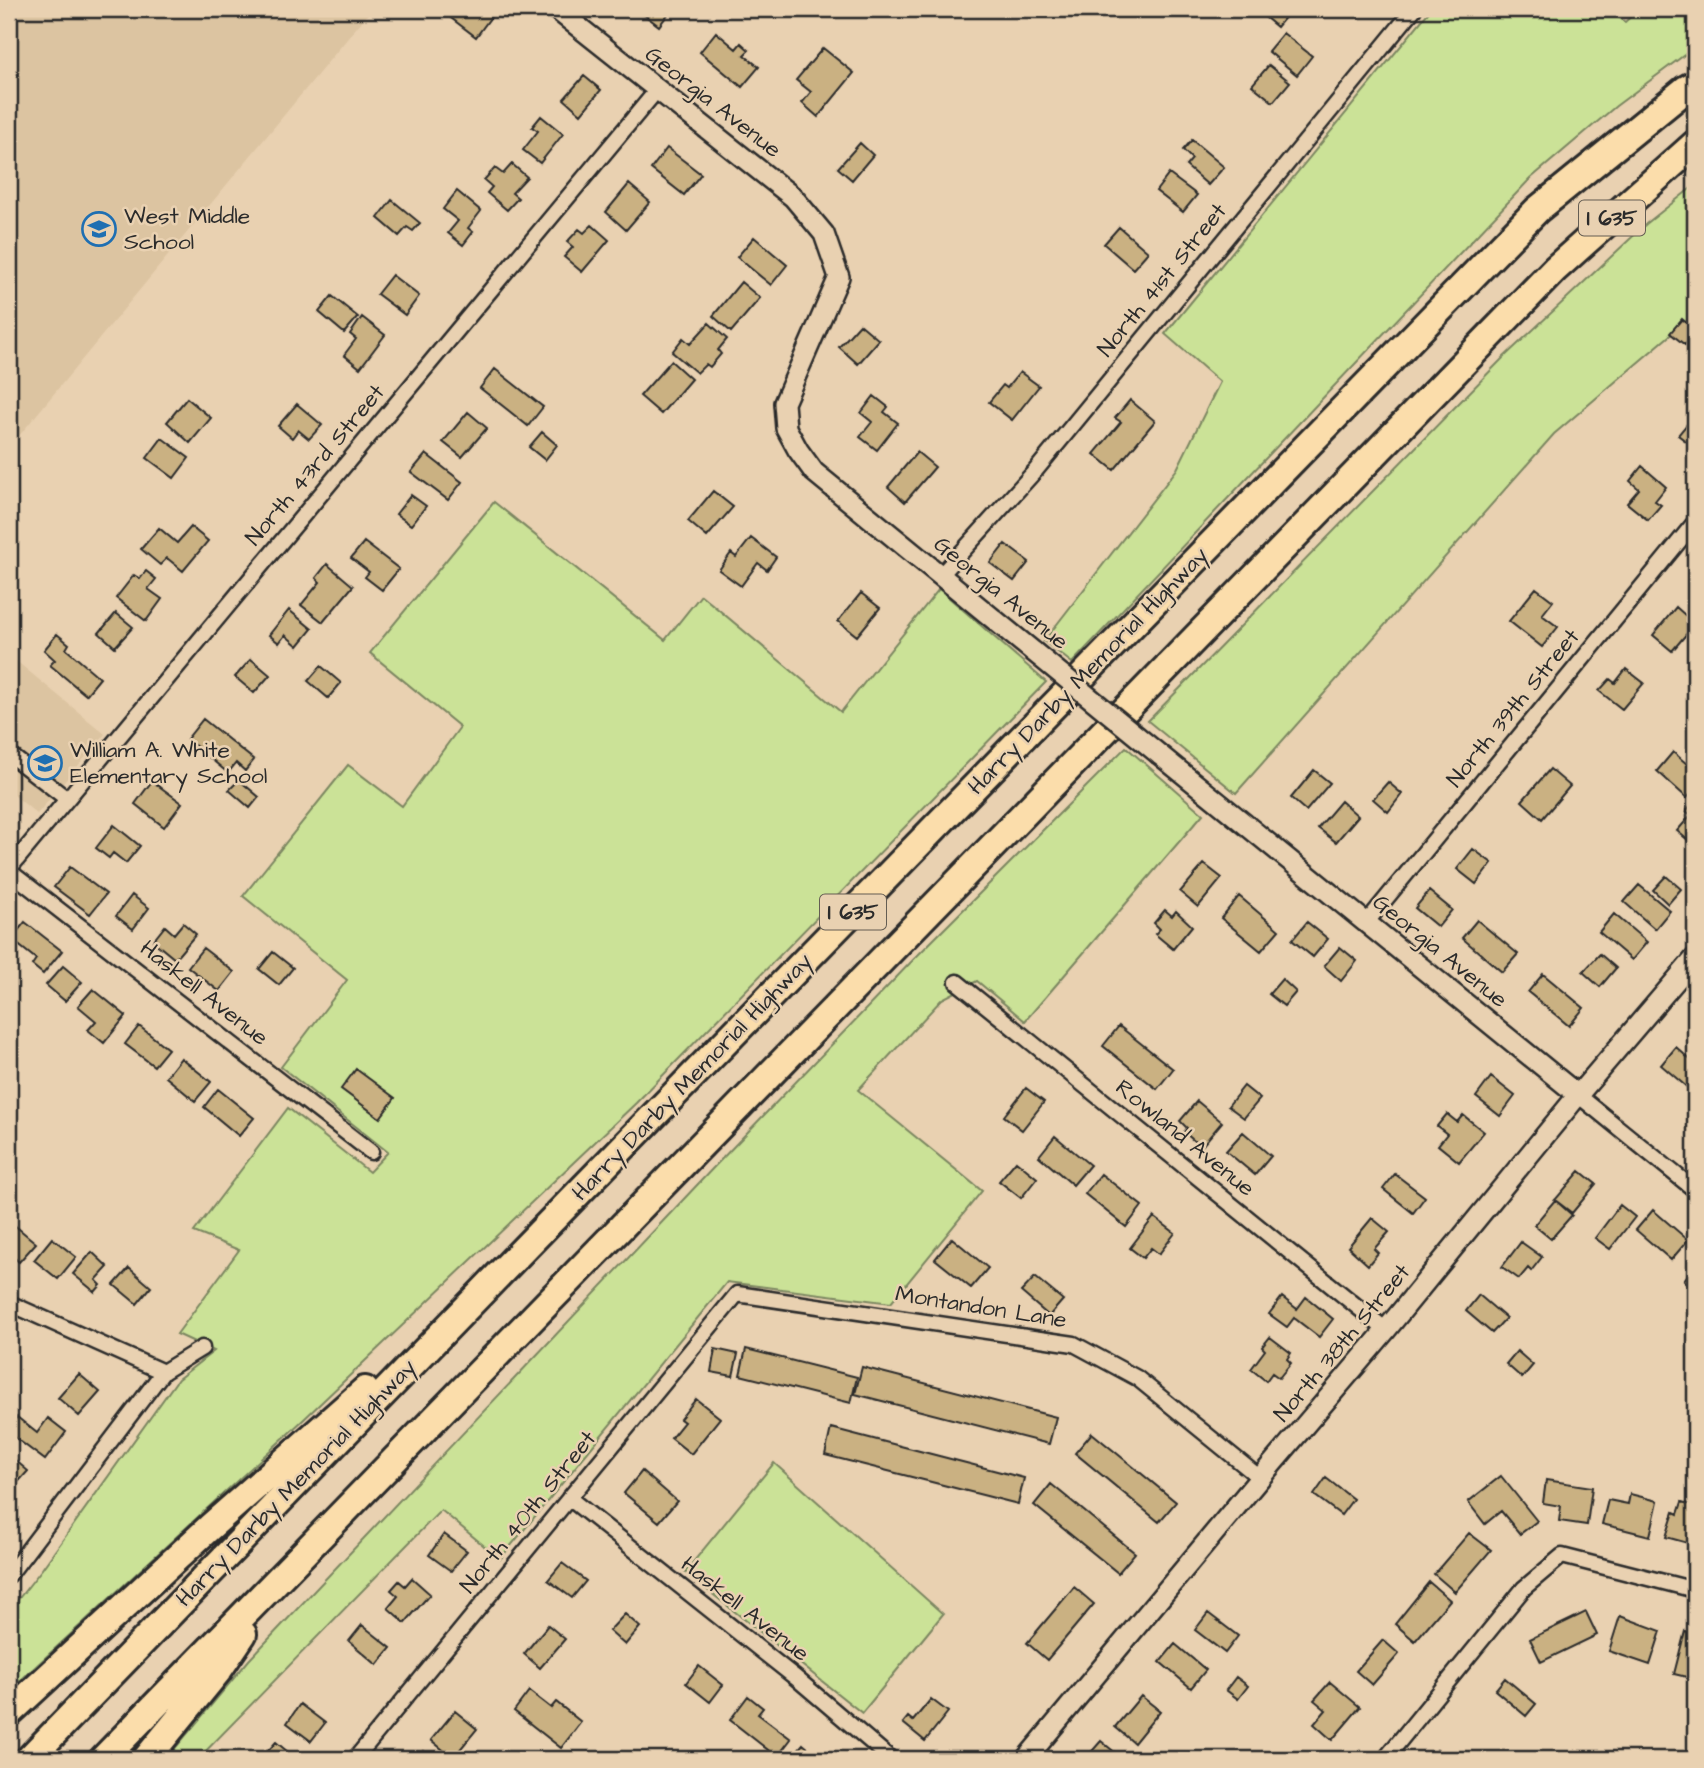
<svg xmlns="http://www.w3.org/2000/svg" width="1704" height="1768" viewBox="0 0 1704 1768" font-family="'Architects Daughter',sans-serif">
<rect width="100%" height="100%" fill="#e9d1b1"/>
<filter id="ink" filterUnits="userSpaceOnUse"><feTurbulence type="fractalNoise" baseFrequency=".0143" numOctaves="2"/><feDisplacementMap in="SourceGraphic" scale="14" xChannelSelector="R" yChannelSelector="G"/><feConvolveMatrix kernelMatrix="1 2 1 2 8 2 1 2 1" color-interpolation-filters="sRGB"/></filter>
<g filter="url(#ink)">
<path fill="#dcc4a1" d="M9,9L371,10L9,448Z
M9,655L105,734L37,814L9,791Z"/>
<path fill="#cbe297" stroke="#7b8661" stroke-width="2" d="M1431,9H1608L1625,22L1639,9H1695V47L1616,106L1530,179L1072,663L1044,641L1177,469L1220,382L1165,334Z
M1695,185V314L1554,434L1236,793L1148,721L1503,358L1646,224Z
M494,502L665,640L701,595L841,712L939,589L1046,682L636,1103L302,1421L9,1691V1611L42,1569L178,1379L214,1351L177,1334L239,1250L194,1232L288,1108L369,1172L388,1152L281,1067L347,980L243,896L348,765L402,806L460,727L370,653Z
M1126,747L1203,814L1025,1021L977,981L942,999L858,1090L982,1191L891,1303L727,1282L500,1559L441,1510L198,1759H166L249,1660L715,1166L915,958Z
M774,1463L943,1614L862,1713L685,1572Z"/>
<path fill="#cab182" stroke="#2b2b2b" stroke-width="2" d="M458,9H486L493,14L476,37L451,18Z
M645,9H672L659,26L642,13Z
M1264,9H1289L1291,10L1277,27L1260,13Z
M716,32L736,49L741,43L749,50L744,55L759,67L742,87L700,52Z
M1283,33L1312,56L1297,75L1268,51Z
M823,48L854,73L818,117L802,103L811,92L796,80Z
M1269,65L1290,82L1273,102L1252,85Z
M584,76L601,90L581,114L564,99Z
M541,116L563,134L540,163L523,150L538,131L532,127Z
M1192,140L1224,167L1208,185L1186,166L1192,159L1183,150Z
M860,143L873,155L852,180L838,168Z
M667,148L701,174L684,195L651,169Z
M512,164L527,177L512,193L518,198L507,210L487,193L492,187L484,180L495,168L503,174Z
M1169,174L1197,195L1183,212L1156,191Z
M629,184L650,202L626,230L606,212Z
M457,191L481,211L468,228L473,232L463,245L448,233L458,221L443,209Z
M392,200L420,223L413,231L407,227L399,236L378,218Z
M592,225L609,240L582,272L564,257L573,247L567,242L579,229L584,233Z
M1119,227L1148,252L1133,269L1104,244Z
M754,237L787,265L771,285L737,257Z
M392,275L419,296L405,315L377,294Z
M741,282L760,298L731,332L713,316Z
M332,296L358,317L344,333L319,312Z
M362,317L385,335L360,368L344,355L356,339L350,334Z
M1682,319L1695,330V333L1685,345L1670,333Z
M709,323L727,339L718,350L721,354L710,367L706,364L697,373L672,352L683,338L690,344Z
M860,324L879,340L858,364L839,347Z
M671,361L691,379L661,414L640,396Z
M495,369L543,407L528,426L480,388Z
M1020,372L1039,386L1012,420L989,402L1003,385L1007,388Z
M874,396L888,407L884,412L898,423L877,450L860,437L872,422L861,413Z
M187,398L211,418L190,443L167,422Z
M1130,400L1155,421L1114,470L1094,454L1121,422L1115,418Z
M297,404L322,425L309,439L298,430L292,438L278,426Z
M468,412L487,428L462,457L443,442Z
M1692,418L1695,420V448L1678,435Z
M542,432L557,445L545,460L529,447Z
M162,438L189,458L174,478L147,458Z
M917,452L935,467L905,502L888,487Z
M426,454L462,482L448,500L411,472Z
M1642,466L1666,487L1655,501L1661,505L1648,520L1627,503L1639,489L1630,481Z
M713,491L733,507L707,537L688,521Z
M411,495L426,506L411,525L396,514Z
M191,527L208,541L183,571L167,558L160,565L141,549L159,528L177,543Z
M751,538L776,557L767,570L758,563L741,586L719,570L731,553L736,557Z
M364,542L399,569L382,590L365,577L369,572L351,558Z
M1005,544L1029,562L1014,581L990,563Z
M327,564L353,586L323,622L301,605L320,582L316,578Z
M146,571L156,579L148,589L162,599L146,621L116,598L134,575L140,579Z
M1536,588L1553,601L1542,615L1558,627L1542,647L1509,621Z
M861,593L880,608L857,636L838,621Z
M1676,607L1695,624L1672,651L1653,635Z
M289,610L312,629L298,646L285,635L279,643L269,635Z
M116,613L133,627L115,647L99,633Z
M57,634L69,644L66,649L100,678L86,695L50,665L55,660L44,650Z
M251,659L270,675L254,693L235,677Z
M321,666L341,683L328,698L308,681Z
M1626,669L1644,683L1622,709L1599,691L1610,679L1615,683Z
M203,719L254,760L245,771L236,763L228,773L187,739Z
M1673,752L1695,771V788L1687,798L1657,771Z
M1550,769L1570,786L1542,819L1522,801Z
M1314,770L1330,783L1306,811L1291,798Z
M239,780L259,797L250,808L229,790Z
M152,781L182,803L164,827L135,804Z
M1388,782L1402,794L1388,812L1373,799Z
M1695,800V846L1677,831L1691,815L1686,811Z
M1341,801L1358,816L1336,842L1318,828Z
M114,825L140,846L126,863L113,853L109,858L96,848Z
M1473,849L1492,863L1476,884L1457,869Z
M1204,864L1222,878L1198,907L1180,892Z
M70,867L106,894L90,914L54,887Z
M1666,876L1681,889L1668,904L1653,890Z
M1639,885L1670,911L1655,929L1624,902Z
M1429,891L1452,910L1438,927L1415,908Z
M132,895L149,908L133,929L116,916Z
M1239,896L1279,930L1261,951L1221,918Z
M1165,910L1172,916L1176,911L1192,926L1173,949L1155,934L1160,929L1154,923Z
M1614,914L1647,942L1632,960L1599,932Z
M1477,920L1518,954L1502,972L1462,938Z
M25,922L62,951L43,974L32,965L36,959L11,939Z
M1307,922L1328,939L1313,957L1292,940Z
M183,923L196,934L175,959L153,941L165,926L174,934Z
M1340,947L1357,961L1341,981L1324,966Z
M203,948L234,972L219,991L188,967Z
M273,952L293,968L279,985L259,969Z
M1600,954L1616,968L1600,987L1583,972Z
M63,966L82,982L65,1001L46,985Z
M1543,974L1584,1008L1569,1026L1528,992Z
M1282,979L1296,992L1284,1006L1269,994Z
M93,989L126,1016L104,1043L88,1030L96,1021L78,1006Z
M139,1026L168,1049L154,1066L125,1044Z
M1119,1026L1173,1069L1157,1089L1103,1046Z
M1676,1047L1695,1064V1094L1661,1065Z
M181,1058L211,1082L195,1101L166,1077Z
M356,1069L395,1098L380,1118L341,1089Z
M1491,1077L1515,1096L1500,1116L1476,1097Z
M1244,1086L1260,1099L1244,1118L1228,1106Z
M1026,1088L1044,1102L1022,1130L1004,1116Z
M218,1089L254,1118L239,1136L204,1107Z
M1197,1101L1222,1122L1201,1147L1184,1132L1187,1128L1180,1121Z
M1447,1114L1457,1122L1463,1115L1484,1132L1459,1162L1438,1145L1447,1134L1437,1126Z
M1243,1132L1271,1156L1255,1175L1226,1151Z
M1055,1136L1090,1165L1073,1185L1039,1156Z
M1016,1161L1037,1178L1021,1198L999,1181Z
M1580,1171L1596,1184L1572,1213L1555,1200Z
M1101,1174L1142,1206L1126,1227L1085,1194Z
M1395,1174L1425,1197L1413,1213L1383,1189Z
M1555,1200L1572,1215L1551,1239L1534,1225Z
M1620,1205L1635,1217L1610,1249L1595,1238Z
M1653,1210L1688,1240L1671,1260L1636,1230Z
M1154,1217L1175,1233L1159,1254L1151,1248L1143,1258L1130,1248Z
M1372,1218L1389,1232L1374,1249L1378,1253L1368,1265L1348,1247Z
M13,1224L36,1243L19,1262L9,1253V1230Z
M52,1238L76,1257L58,1279L34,1260Z
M952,1238L988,1268L971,1288L935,1259Z
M1521,1242L1542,1257L1531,1271L1528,1268L1519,1279L1502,1267Z
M92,1252L108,1267L96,1280L101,1285L95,1292L73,1274Z
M1695,1266V1290L1684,1280Z
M129,1268L151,1287L137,1304L114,1285Z
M1035,1277L1063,1300L1049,1316L1021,1292Z
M1479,1295L1506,1318L1492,1333L1466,1311Z
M1282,1297L1297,1309L1306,1297L1333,1319L1319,1337L1294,1318L1287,1327L1269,1314Z
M1270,1337L1291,1353L1287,1359L1291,1363L1279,1378L1272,1373L1266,1381L1251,1369L1265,1350L1262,1347Z
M715,1349L738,1354L733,1376L711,1372Z
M746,1349L857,1377L851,1403L740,1375Z
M1517,1351L1533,1365L1522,1378L1506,1364Z
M862,1367L1056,1417L1049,1444L855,1394Z
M79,1374L100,1392L79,1416L58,1398Z
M696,1399L720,1418L691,1454L671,1438L684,1422L680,1419Z
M17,1417L37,1433L48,1418L66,1432L45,1460L9,1433V1428Z
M831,1428L1024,1478L1018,1504L825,1455Z
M1092,1433L1176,1502L1159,1522L1075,1453Z
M15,1460L28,1471L11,1490L9,1488V1467Z
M642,1471L677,1501L659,1522L624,1493Z
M1501,1476L1537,1521L1520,1534L1501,1511L1485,1524L1468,1502Z
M1326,1478L1353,1499L1341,1515L1314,1495Z
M1546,1480L1592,1487L1587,1525L1559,1521L1561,1506L1543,1503Z
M1051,1484L1135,1553L1118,1573L1034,1505Z
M1630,1494L1658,1501L1650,1536L1602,1524L1608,1500L1628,1504Z
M1682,1502L1695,1506L1694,1517H1695V1545L1666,1537L1674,1512L1678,1514Z
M1469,1533L1491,1550L1455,1592L1434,1574Z
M444,1534L467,1551L451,1571L429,1555Z
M562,1563L586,1581L572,1598L548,1580Z
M412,1578L430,1594L405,1623L388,1608L398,1596L391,1590L399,1581L405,1586Z
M1429,1582L1450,1600L1415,1641L1395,1624Z
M1074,1587L1094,1604L1047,1660L1027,1643Z
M1586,1612L1597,1635L1541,1662L1530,1639Z
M1208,1613L1238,1636L1225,1653L1195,1630Z
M625,1614L640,1627L625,1645L609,1631Z
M1620,1616L1661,1631L1650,1665L1609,1651Z
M362,1625L391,1648L377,1665L349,1641Z
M548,1625L565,1639L540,1668L524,1654Z
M1685,1631L1695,1634V1679L1674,1674Z
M1383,1640L1399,1654L1372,1685L1356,1671Z
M1175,1644L1206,1670L1191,1688L1160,1662Z
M699,1666L723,1685L710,1702L686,1683Z
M1236,1677L1248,1686L1238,1699L1226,1690Z
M1505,1678L1536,1704L1526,1716L1495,1690Z
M1330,1682L1360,1707L1332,1740L1314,1724L1326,1710L1314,1700Z
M529,1691L551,1708L556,1702L581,1722L561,1748L514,1711Z
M748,1696L763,1708L758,1714L791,1739L777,1757L730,1720Z
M1141,1696L1160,1711L1134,1743L1115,1727Z
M931,1699L948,1712L925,1741L903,1723L908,1717L913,1721Z
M300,1704L325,1723L311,1741L287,1723Z
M455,1711L477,1729L453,1758L431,1740Z
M1101,1741L1123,1759L1086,1758Z
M276,1742L294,1757L292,1759H261Z
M803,1744L821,1759H790Z
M1437,1750L1448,1759H1429Z
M423,1751L434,1759H416Z"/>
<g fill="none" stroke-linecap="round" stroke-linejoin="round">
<g stroke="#2b2b2b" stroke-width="19">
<path id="street" d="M941,575L1036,470L1414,9
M9,754L67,799
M9,869L657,90
M9,871L371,1152
M1366,923L1695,522
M957,982L1386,1330
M1578,1095L1695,1190
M9,1303L163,1372
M569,1498L796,1678L891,1759
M9,1575L163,1372L202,1348
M355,1759L737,1294L1074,1344L1137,1378L1260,1478
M1385,1759L1524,1588L1562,1556L1695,1590"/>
</g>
<g stroke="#2b2b2b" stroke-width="24">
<path id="secondary" d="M556,9L793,197L824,234L839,277L784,403L786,428L798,450L814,472L1034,652
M1160,755L1578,1095
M1026,1759L1260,1478L1386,1330L1578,1095L1695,958"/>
</g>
<g stroke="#2b2b2b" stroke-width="32">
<path id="highway" d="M9,1713L210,1527L365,1390
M29,1759L513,1260L1537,210L1686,89L1695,84
M103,1759L1555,269L1695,144
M146,1759L218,1671L243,1634"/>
</g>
<use href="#street" stroke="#e9d1b1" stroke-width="14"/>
<use href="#secondary" stroke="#e9d1b1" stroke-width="19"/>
<use href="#highway" stroke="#fbddab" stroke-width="26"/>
<g stroke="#2b2b2b" stroke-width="24" stroke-linecap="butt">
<path id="secondary-bridge" d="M1034,652L1160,755"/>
</g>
<use href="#secondary-bridge" stroke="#e9d1b1" stroke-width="19"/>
</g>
</g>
<defs>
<g id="school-ring" transform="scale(1.75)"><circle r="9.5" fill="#e9d1b1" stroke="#1f6fb2" stroke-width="1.5"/><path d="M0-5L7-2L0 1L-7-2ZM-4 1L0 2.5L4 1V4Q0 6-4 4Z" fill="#1f6fb2"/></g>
</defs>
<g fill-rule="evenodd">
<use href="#school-ring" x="99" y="229"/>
<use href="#school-ring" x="45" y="763"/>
</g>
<g text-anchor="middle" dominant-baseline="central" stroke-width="5" stroke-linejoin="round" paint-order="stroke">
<g fill="#e9d1b1" stroke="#645d53" stroke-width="2">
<rect x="1579" y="200.5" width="66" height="35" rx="5"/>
<rect x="820" y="894.5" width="66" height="35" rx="5"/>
</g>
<g font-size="21" font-weight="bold" fill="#2b2b2b">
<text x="1612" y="218">I 635</text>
<text x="853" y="912">I 635</text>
</g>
<g font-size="23" fill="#2b2b2b" stroke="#e9d1b1">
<text transform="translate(713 102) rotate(38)">Georgia Avenue</text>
<text transform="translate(1162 280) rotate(-51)">North 41st Street</text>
<text transform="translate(315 465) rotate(-50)">North 43rd Street</text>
<text transform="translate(1001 593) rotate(39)">Georgia Avenue</text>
<text transform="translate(1088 671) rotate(-46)">Harry Darby Memorial Highway</text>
<text transform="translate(1513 708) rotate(-51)">North 39th Street</text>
<text transform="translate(1440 951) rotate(39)">Georgia Avenue</text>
<text transform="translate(204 993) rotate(38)">Haskell Avenue</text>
<text transform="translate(692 1077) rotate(-46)">Harry Darby Memorial Highway</text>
<text transform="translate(1185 1138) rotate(39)">Rowland Avenue</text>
<text transform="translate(981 1307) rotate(9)">Montandon Lane</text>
<text transform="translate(1342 1343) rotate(-50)">North 38th Street</text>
<text transform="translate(296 1483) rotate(-46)">Harry Darby Memorial Highway</text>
<text transform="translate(528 1512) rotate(-51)">North 40th Street</text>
<text transform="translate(745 1609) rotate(38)">Haskell Avenue</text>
</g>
<g font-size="23" fill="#2b2b2b" stroke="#e9d1b1" text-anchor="start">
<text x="124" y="216">West Middle<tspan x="124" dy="26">School</tspan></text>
<text x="70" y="750">William A. White<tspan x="70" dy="26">Elementary School</tspan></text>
</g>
</g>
<rect width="1704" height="1768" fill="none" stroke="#e9d1b1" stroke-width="35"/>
<rect x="18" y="18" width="1669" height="1733" fill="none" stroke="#2b2b2b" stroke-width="2.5" filter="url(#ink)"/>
</svg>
